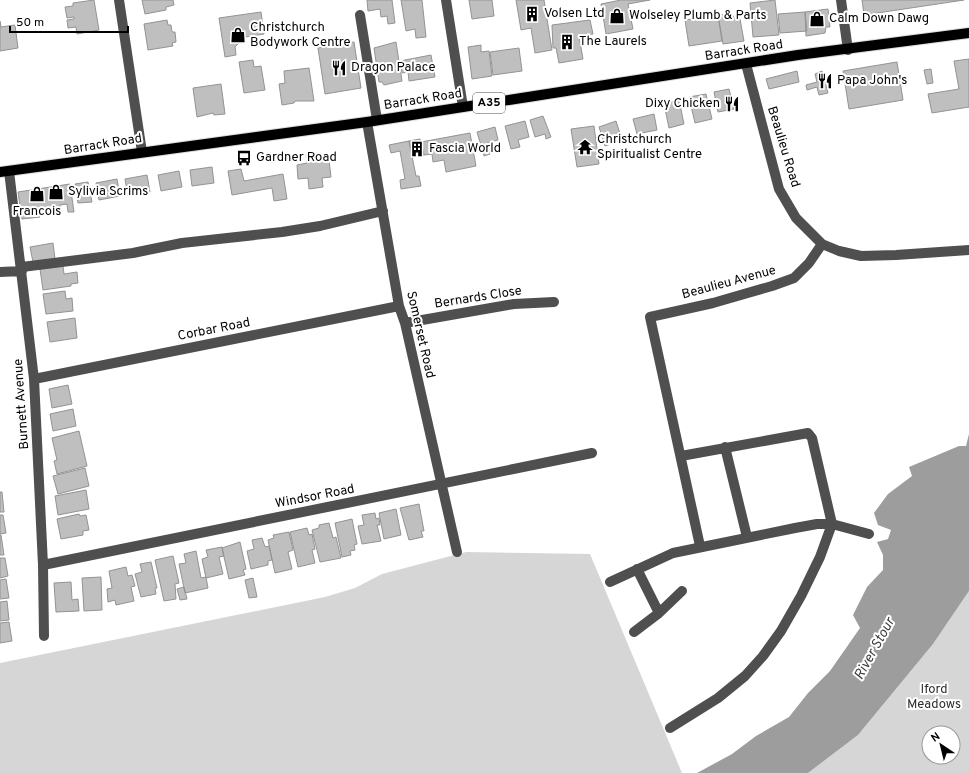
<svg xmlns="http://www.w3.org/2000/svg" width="969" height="773" viewBox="0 0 969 773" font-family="Overpass,sans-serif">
<rect width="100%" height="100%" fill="#fff"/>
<path fill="#d6d6d6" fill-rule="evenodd" d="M466,552L590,554L682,773H0V663L325,597L355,588L382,574Z
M969,591V773H808L858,735L933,644ZM929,733H953V757H929Z"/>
<path fill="#9d9d9d" d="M969,434V591L933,644L858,735L808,773H697L732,754L756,736L789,717L808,693L830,671L860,628L853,615L867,587L883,570V555L877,542L888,539L891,530L878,525L874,513L888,494L912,476L909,467L959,446H966Z"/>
<path fill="#bfbfbf" stroke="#939393" d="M94,0L99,30L77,34L76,27L68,28L67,20L74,19V17L67,18L65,7L73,6V3Z
M142,0H173L174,5L166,7V10L145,14Z
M367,0H392L395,23L388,24L387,16L381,17L380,9L368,11Z
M401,0H422L426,37L416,38L415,29L406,31Z
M469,0H492L494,16L472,19Z
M516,0H544L552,50L535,53L531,28L521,30Z
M621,0H650L628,4L633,29L606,34L601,4Z
M775,0L779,35L753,37L750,3Z
M862,0H964L864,15Z
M828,9L830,27H826L825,33L806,36L805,12Z
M261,12L264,34L245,37L235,47L236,55L225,57L219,18Z
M805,12L807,31L780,33L778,14Z
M732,14L735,20L740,19L744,41L723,44L718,15Z
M718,15L722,41L689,46L685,20Z
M167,20L168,25H171L172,32H175L176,42L172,43L173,46L148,50L144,24Z
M590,20L593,34L579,36L583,59L559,63L556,48H553L552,25Z
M0,21L1,27L15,25L18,48L0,51Z
M354,42L361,88L325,94L318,48Z
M396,42L402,81L384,85L382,82H379L374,48Z
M481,45V52L489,51L492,76L472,79L468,47Z
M519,48L522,71L493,75L490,52Z
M431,55L435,77L409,81L408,72L402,73L400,61Z
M969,59V107L932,113L928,94L959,89L954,61Z
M253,60L254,67L261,66L265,90L244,93L239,62Z
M897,62L903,100L849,109L843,71Z
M309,68L314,101H295L294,103L282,105L279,84L285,83L284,71Z
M931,69L933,83L927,84L924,70Z
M797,71L799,82L769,89L766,79Z
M822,71L828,93L819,95L817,87L807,90L806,85L817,82L815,74Z
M221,84L225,114L214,115L213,113L197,117L193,88Z
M729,89L734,109L718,112L714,92Z
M706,94L712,119L695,123L689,97Z
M679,100L684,124L669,128L664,104Z
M654,114L657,130L637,134L633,119Z
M543,116L551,137L546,139L545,134L535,137L530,120Z
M525,121L529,137L518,140L520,147L511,149L505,126Z
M616,121L622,140L605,146L599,127Z
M594,126L599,164L577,167L571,129Z
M495,127L498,140L487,143L490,154L484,156L477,132Z
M470,133L476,166L446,172L444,160L433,162L432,154L424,155L421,142Z
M420,139L424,155L413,157L409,141Z
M409,141L416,176H419L421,186L401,189L400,180L405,179L400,151L391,153L389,145Z
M320,153V161L329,160L331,177L322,178L323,187L309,189L308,178L298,179L297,165L307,163L306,154Z
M212,167L214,183L192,186L190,170Z
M241,169L244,181L283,174L287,199L274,201L272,188L232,195L228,171Z
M179,171L182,187L161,191L158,175Z
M147,175L150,192L128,196L125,179Z
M117,179L120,196L99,200L96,183Z
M88,182L92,202L78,203L75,184Z
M70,184L74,212H68L67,204L60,205L61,213L48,215L47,208L39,209L40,217L22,219L18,192Z
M53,243L55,259L33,262L30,247Z
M63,266L64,274L77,272L78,283L71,284V286L43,290L40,269Z
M65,291L66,299L72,298L73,311L46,314L43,294Z
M75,318L77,338L50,342L47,322Z
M68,385L72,404L52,408L49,389Z
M73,409L76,426L53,431L50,414Z
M79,431L87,466L57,474L54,461L57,460L52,438Z
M85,468L89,486L58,494L53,476Z
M86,490L89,509L58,515L55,496Z
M0,492H2L4,512H0Z
M419,504L424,531H421L423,537L409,540L400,508Z
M396,509L401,535L384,539L379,513Z
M375,513L376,519L379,518L380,525H377L381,541L362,544L358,526L364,525L362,515Z
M79,514L80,516L86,515L89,530L83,531V535L61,539L57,519Z
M0,515H3L6,533L0,534Z
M352,519L357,544L354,545L355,550L350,551L351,555L342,557L335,523Z
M329,523L333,538L336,537L341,558L320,562L312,530L319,528V525Z
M307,528L309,535L312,534L315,549L312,550L315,563L298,567L290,532Z
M289,532L293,550L288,552L292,569L275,573L268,540L274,538L273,535Z
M0,535H1L4,555H0Z
M262,538L265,547L269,546L272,560L268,561V565L251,569L247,551L254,549L252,540Z
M240,542L246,569L243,570L245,575L229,579L222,548Z
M222,547L224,556L219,557L223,574L206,578L202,559L208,557L206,550Z
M196,551L201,578L206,577L208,588L185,593L179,564L186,563L184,554Z
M173,556L179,583L175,584L176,599L164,601L155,560Z
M0,558H5L8,576L0,578Z
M151,562L157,588H155L156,594L141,597L135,574L142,572L140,564Z
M126,567L128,576L132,575L135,586L131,587L134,601L116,605L115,600L108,602L107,589L112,588L109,571Z
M101,577L102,610L84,611L82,578Z
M253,578L257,597L249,598L245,580Z
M6,579L9,598L0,599V580Z
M71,582L72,600L78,599L79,611L56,612L54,583Z
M184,587L187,599L180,600L177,589Z
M7,601L9,620L0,621V602Z
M9,622L12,641L0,643V623Z"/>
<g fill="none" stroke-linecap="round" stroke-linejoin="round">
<g stroke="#dbdbdb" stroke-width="12">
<path id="major" d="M0,172L367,122L798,55L969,33"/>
</g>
<path stroke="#4f4f4f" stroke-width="10" d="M119,0L142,152
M446,0L463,107
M841,0L848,50
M360,15L377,120
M746,64L779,189L796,218L822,244L839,251L861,256L896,255L969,250
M367,122L399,306L405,323L457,552
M9,171L34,379L43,565L44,636
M22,267L133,253L182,243L282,232L320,226L383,211
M0,272L22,271
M405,323L514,304L554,302
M34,379L399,306
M725,447L747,537
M700,546L650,317L713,303L772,286L794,278L809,263L822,244
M43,565L592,453
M637,569L659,613
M610,582L673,553L795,528L817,524H832L869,534
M634,632L659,613L682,591
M670,728L718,698L745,676L763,656L781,631L801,596L820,557L832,524L812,438L808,433L681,456"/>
<use href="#major" stroke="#000" stroke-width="10"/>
</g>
<defs>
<g id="building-bare" transform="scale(1.2)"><path d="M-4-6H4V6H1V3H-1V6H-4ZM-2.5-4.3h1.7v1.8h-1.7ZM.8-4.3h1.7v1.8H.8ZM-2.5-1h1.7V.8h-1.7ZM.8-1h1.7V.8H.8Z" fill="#000" stroke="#fff" stroke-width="2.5" paint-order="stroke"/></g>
<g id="shop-bare" transform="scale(1.2)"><path d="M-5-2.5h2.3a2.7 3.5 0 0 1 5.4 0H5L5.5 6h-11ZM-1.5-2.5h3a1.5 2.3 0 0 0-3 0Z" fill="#000" stroke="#fff" stroke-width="2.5" paint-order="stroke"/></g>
<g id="restaurant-bare" transform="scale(1.2)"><path d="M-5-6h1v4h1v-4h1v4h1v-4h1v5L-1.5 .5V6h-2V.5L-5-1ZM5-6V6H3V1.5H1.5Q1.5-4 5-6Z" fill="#000" stroke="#fff" stroke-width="2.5" paint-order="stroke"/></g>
<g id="temple-bare" transform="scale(1.2)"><path d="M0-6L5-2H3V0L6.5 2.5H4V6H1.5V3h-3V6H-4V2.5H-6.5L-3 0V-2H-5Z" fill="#000" stroke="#fff" stroke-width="2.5" paint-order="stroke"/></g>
<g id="bus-bare" transform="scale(1.2)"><path d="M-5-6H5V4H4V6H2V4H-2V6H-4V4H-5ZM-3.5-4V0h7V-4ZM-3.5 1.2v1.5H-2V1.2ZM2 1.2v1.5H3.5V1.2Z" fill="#000" stroke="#fff" stroke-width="2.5" paint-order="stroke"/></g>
</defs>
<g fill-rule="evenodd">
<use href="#building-bare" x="532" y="14"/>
<use href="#shop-bare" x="617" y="16"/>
<use href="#shop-bare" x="817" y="19"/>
<use href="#shop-bare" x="238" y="35"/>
<use href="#building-bare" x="567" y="42"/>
<use href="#restaurant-bare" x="339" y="68"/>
<use href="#restaurant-bare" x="825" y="81"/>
<use href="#restaurant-bare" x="732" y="104"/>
<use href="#temple-bare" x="585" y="147"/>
<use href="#building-bare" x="417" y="149"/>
<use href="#bus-bare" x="244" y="158"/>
<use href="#shop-bare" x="56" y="192"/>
<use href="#shop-bare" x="37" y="194"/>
</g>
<g text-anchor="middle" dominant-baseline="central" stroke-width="4" stroke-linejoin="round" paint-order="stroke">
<rect fill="#fff" stroke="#4c4c4c" stroke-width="1" x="473" y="93" width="32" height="20" rx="3"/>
<g font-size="12" font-weight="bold" fill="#000">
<text x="489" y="103">A35</text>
</g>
<g font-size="13" fill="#000" stroke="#fff" text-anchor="start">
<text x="544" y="14">Volsen Ltd</text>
<text x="629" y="16">Wolseley Plumb &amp; Parts</text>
<text x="829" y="19">Calm Down Dawg</text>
<text x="250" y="28">Christchurch<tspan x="250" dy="15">Bodywork Centre</tspan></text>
<text x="579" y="42">The Laurels</text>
<text x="351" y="68">Dragon Palace</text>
<text x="837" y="81">Papa John's</text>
<text x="720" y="104" text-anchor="end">Dixy Chicken</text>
<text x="597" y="140">Christchurch<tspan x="597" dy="15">Spiritualist Centre</tspan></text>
<text x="429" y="149">Fascia World</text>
<text x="256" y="158">Gardner Road</text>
<text x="68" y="192">Sylivia Scrims</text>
<text x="37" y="212" text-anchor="middle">Francois</text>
</g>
<g font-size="13" fill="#000" stroke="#fff">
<text transform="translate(744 51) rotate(-9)">Barrack Road</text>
<text transform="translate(423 100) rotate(-9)">Barrack Road</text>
<text transform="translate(103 145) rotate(-9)">Barrack Road</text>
<text transform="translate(783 147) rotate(73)">Beaulieu Road</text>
<text transform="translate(729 283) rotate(-15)">Beaulieu Avenue</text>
<text transform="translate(478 298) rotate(-9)">Bernards Close</text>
<text transform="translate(214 330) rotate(-11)">Corbar Road</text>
<text transform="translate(420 335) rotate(77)">Somerset Road</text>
<text transform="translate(22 404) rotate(-94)">Burnett Avenue</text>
<text transform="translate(315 497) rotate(-11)">Windsor Road</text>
</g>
<g font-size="13" fill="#2d2d2d" stroke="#fff">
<text x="934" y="690">Iford<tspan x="934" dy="15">Meadows</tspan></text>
</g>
<g font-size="14" font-style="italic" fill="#3e3e3e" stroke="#fff">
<text transform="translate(875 649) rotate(-61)">River Stour</text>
</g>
</g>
<g transform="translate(941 745) rotate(325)"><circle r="19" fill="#ffffff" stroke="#999999"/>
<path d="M0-3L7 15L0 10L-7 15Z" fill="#000000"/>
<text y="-6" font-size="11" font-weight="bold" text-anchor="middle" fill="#000000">N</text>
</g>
<path d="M10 26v6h118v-6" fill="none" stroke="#000000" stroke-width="2"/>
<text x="16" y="26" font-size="12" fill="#000000" stroke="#ffffff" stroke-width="3" paint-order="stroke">50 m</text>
</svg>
